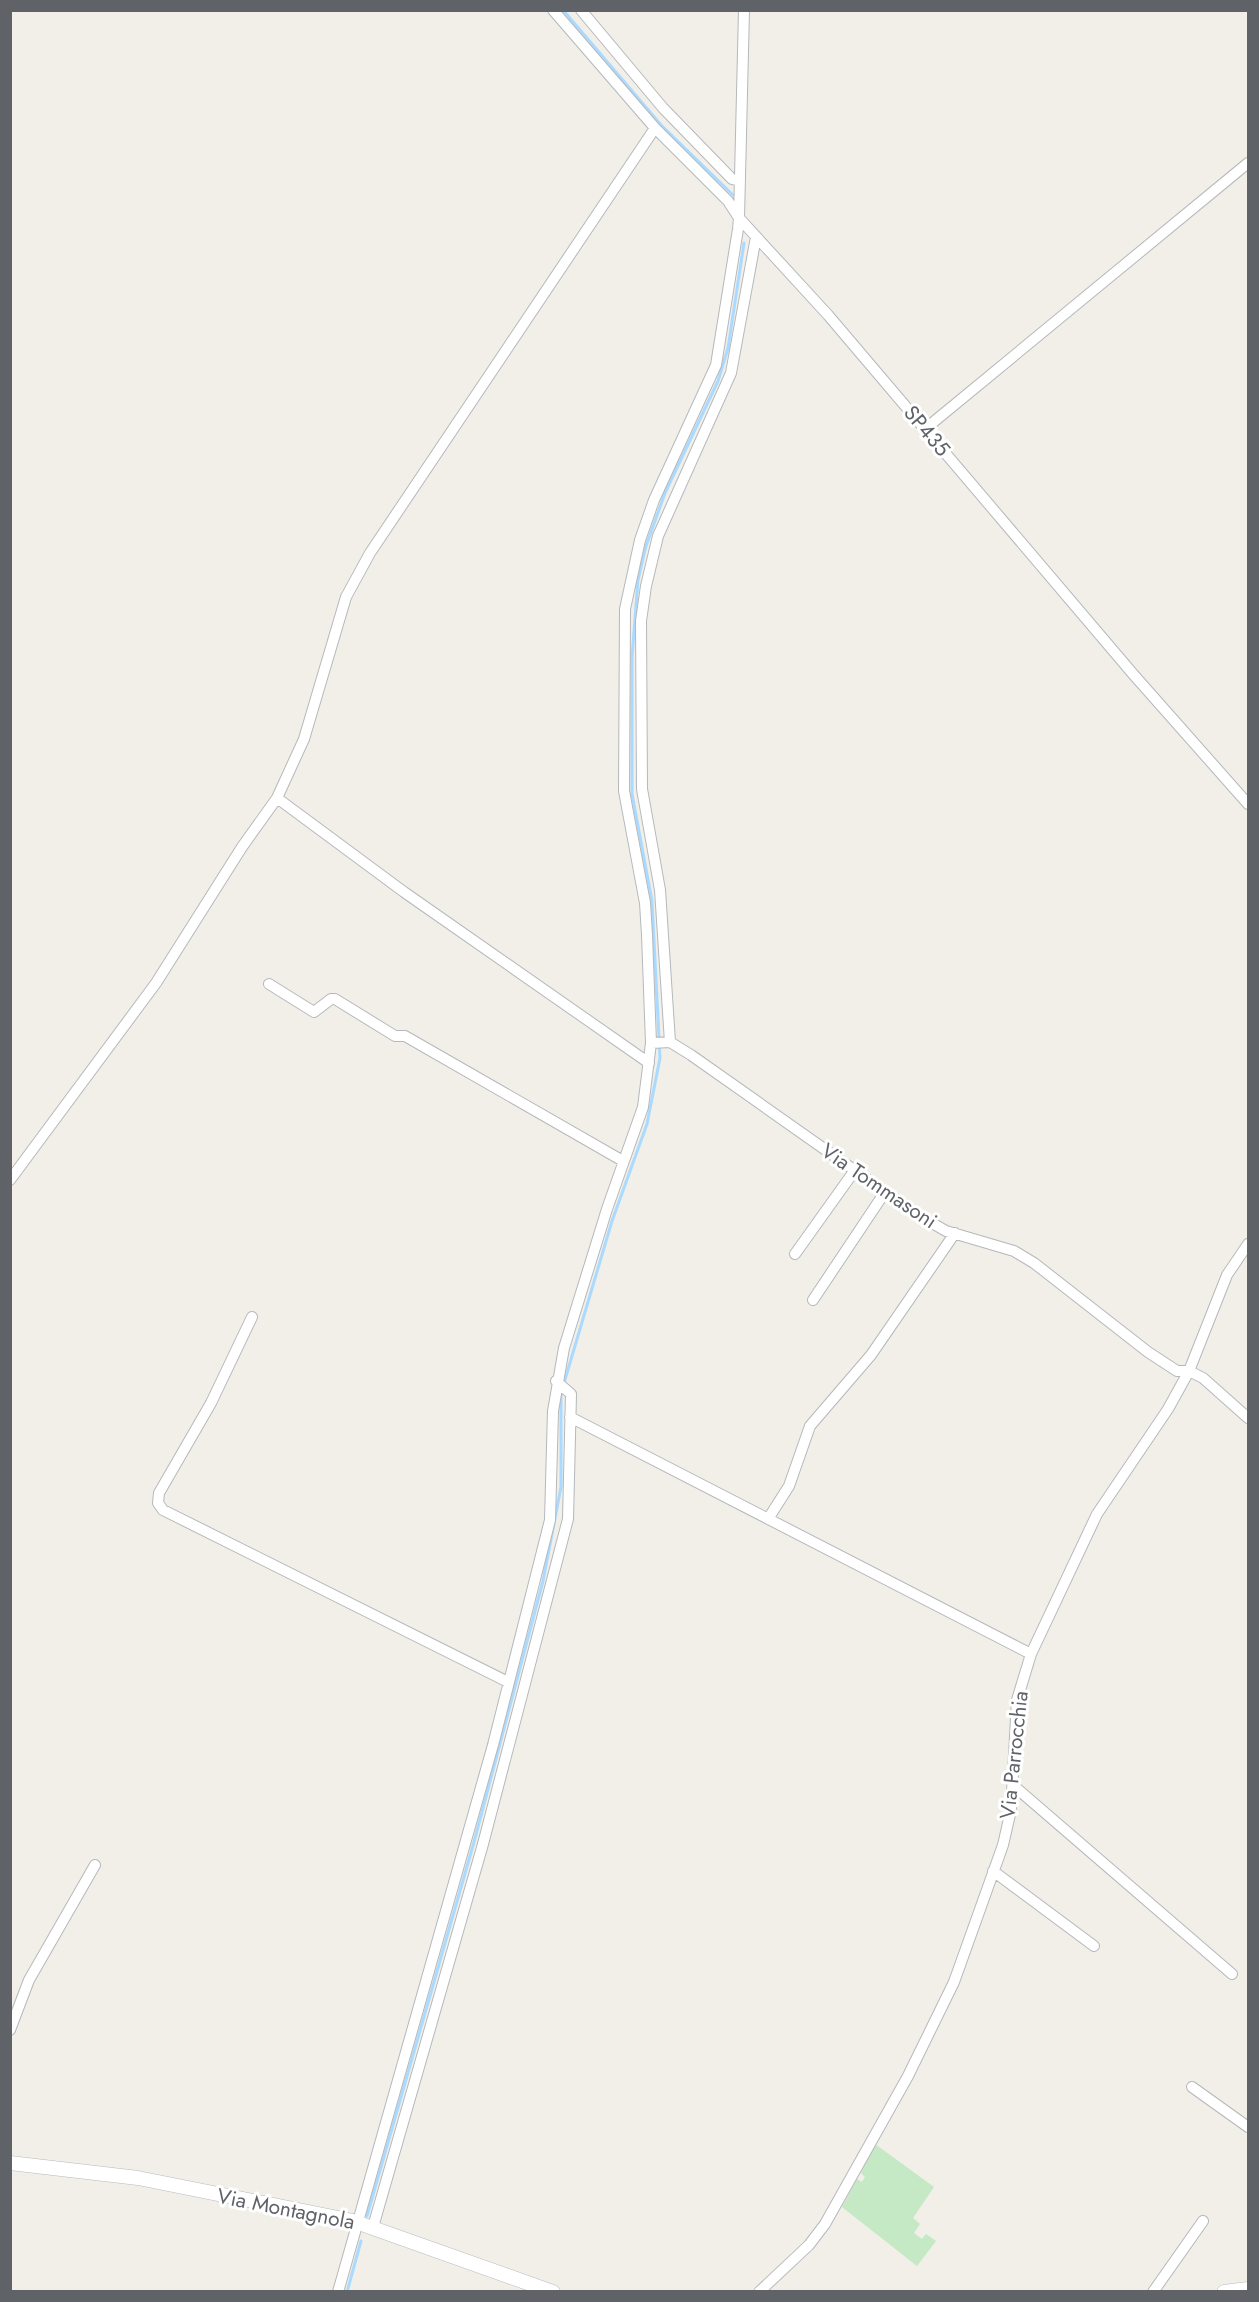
<svg xmlns="http://www.w3.org/2000/svg" width="1259" height="2302" viewBox="0 0 1259 2302" font-family="Jost,sans-serif">
<rect width="100%" height="100%" fill="#f1efe8"/>
<path fill="#c5e8c5" d="M875,2144L934,2187L913,2218L920,2224L914,2233L922,2239L926,2234L936,2241L917,2266L842,2207L857,2179L862,2182L865,2177L861,2173Z"/>
<g fill="none" stroke-linecap="round" stroke-linejoin="round">
<path stroke="#aadaff" stroke-width="3" d="M563,10L661,125L733,195
M564,1383L612,1221L647,1124L660,1058L652,901L632,794V657L638,580L646,546L665,493L718,381L728,348L744,243
M367,2216L474,1842L543,1581L561,1487V1395
M347,2292L361,2241"/>
<g stroke="#b5b8bc" stroke-width="12">
<path id="street" d="M581,10L663,108L732,179L740,181
M744,10L739,218L828,315L1133,674L1248,804
M925,429L1248,163
M277,798L404,892L649,1063
M269,984L314,1012L331,999H335L395,1036H405L623,1161
M670,1042L660,890L642,789L641,621L646,586L658,536L731,373L756,237
M651,1043L670,1042L691,1055L918,1215L946,1231L1014,1251L1034,1263L1148,1352L1177,1371H1189L1203,1378L1248,1418
M10,1180L156,983L242,847L277,798L304,739L346,597L370,553L655,128
M795,1254L855,1170
M813,1300L885,1192
M252,1317L211,1403L159,1493L158,1503L163,1510L508,1682
M570,1417L1031,1654
M768,1519L789,1486L810,1426L871,1355L955,1233
M1014,1786L1232,1974
M993,1871L1094,1946
M10,2030L29,1980L95,1865
M1192,2087L1248,2127
M373,2227L483,1844L568,1519L571,1394L556,1381
M338,2292L493,1745L550,1520L553,1411L564,1348L607,1209L643,1107L651,1043L647,935L645,903L624,791L625,609L640,540L654,500L716,365L738,229L739,218L728,201L655,128L553,10
M759,2292L809,2245L825,2224L908,2076L954,1982L1003,1845L1011,1810L1017,1700L1031,1654L1097,1514L1168,1409L1189,1371L1227,1275L1248,1244
M1153,2292L1203,2221"/>
</g>
<g stroke="#b6babf" stroke-width="15">
<path id="secondary" d="M10,2163L138,2178L353,2221L553,2292
M1224,2292L1248,2289"/>
</g>
<use href="#street" stroke="#fff" stroke-width="10"/>
<use href="#secondary" stroke="#fff" stroke-width="14"/>
</g>
<g text-anchor="middle" dominant-baseline="central" stroke-width="6" stroke-linejoin="round" paint-order="stroke">
<g font-size="21" fill="#5f6368" stroke="#fff">
<text transform="translate(927 431) rotate(50)">SP435</text>
<text transform="translate(879 1186) rotate(34)">Via Tommasoni</text>
<text transform="translate(1014 1755) rotate(-84)">Via Parrocchia</text>
<text transform="translate(286 2209) rotate(11)">Via Montagnola</text>
</g>
</g>
<rect width="1259" height="2302" fill="none" stroke="#5f6368" stroke-width="24"/>
</svg>
